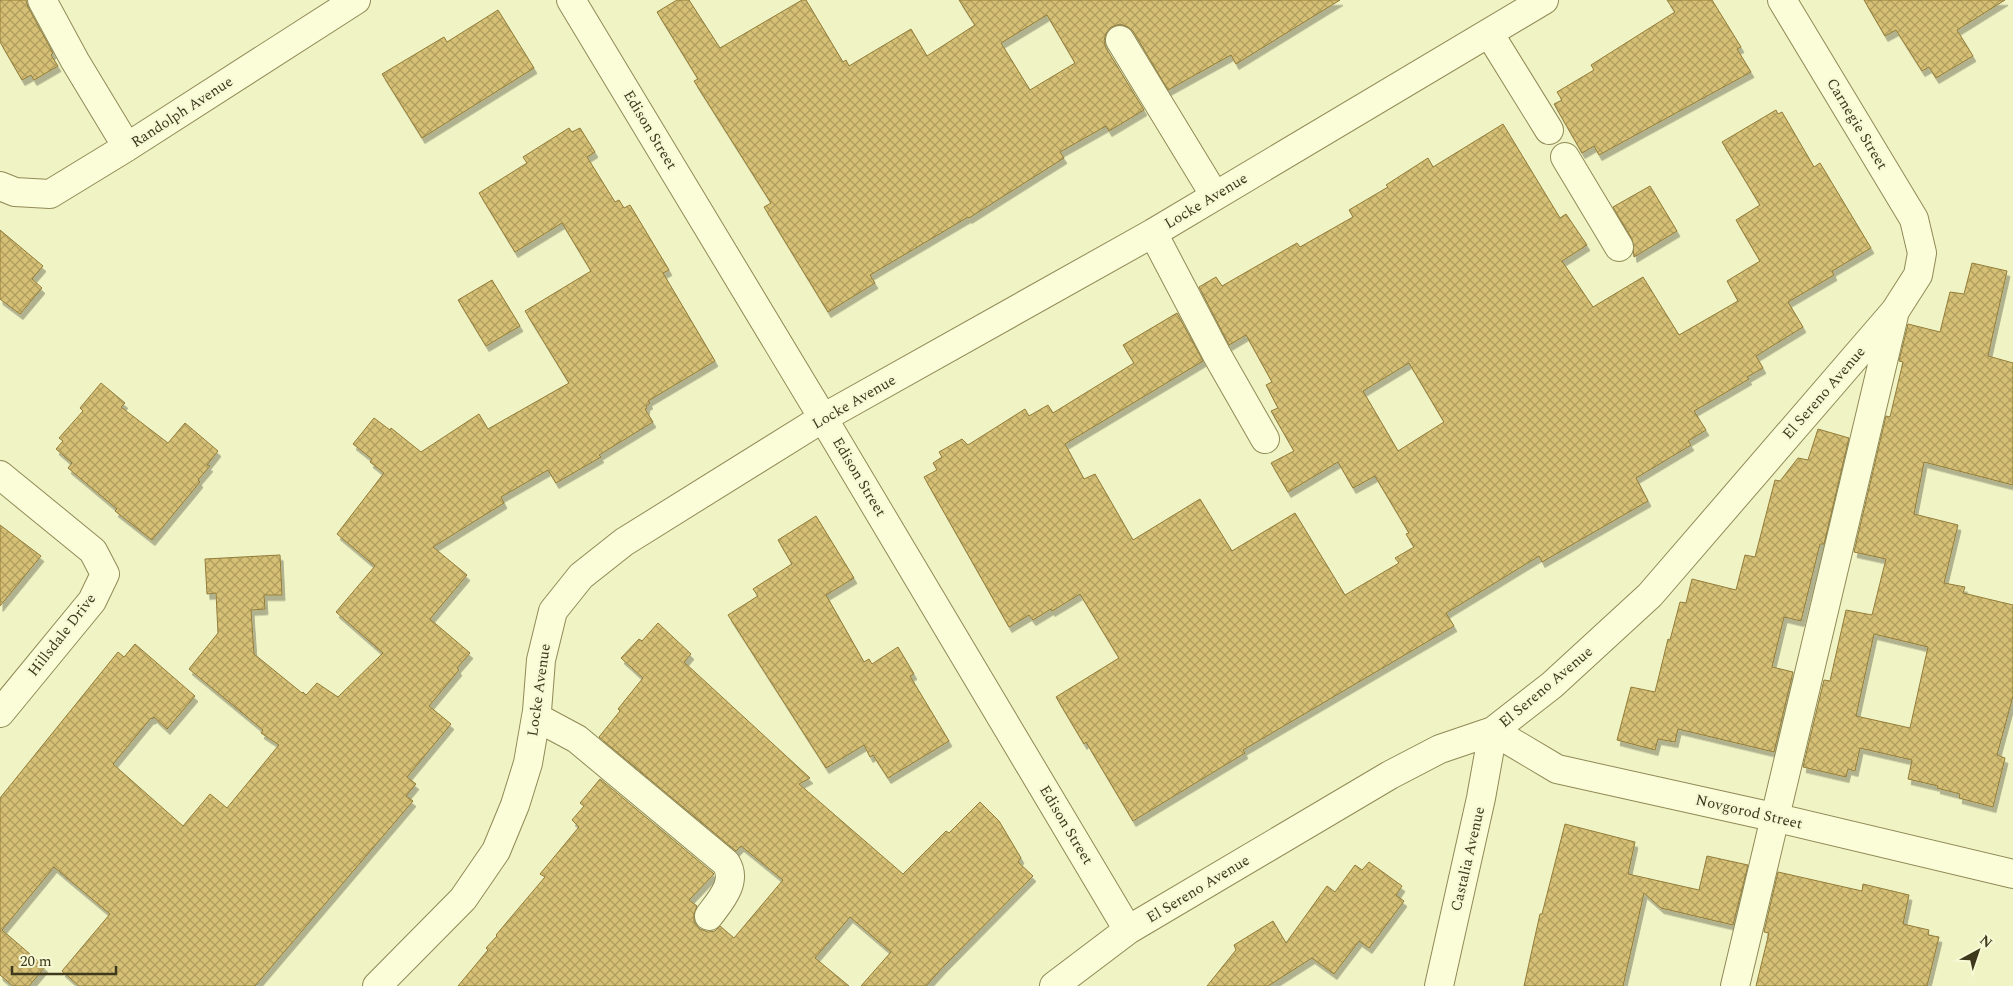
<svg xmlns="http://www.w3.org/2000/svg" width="2013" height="986" viewBox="0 0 2013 986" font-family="Spectral,serif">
<defs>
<pattern id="building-cross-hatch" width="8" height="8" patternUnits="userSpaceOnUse" patternTransform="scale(1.25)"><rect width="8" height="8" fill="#d6c074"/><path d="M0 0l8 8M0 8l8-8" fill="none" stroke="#af9d5f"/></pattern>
<filter id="shadow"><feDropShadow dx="3" dy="5.5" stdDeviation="0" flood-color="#0004"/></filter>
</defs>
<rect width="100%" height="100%" fill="#f0f3c3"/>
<path fill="url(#building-cross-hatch)" stroke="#927c3a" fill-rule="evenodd" filter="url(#shadow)" d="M0,0H26L28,7L53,53L51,55L58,66L34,80L31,75L22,80L0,42Z
M677,0H689L720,48L802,0H806L843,62L846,60L849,66L911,29L927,56L975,25L959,0H1340L1236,64L1231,55L1168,90L1133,31L1128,27L1120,24L1111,27L1106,33L1104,41L1106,48L1144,110L1109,131L1106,126L1060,152L1064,158L969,218L968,217L870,275L875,283L828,312L764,207L771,203L694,81L698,79L657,12ZM1047,15L1075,63L1030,90L1001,43Z
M1667,0H1712L1741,47L1737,49L1751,72L1599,155L1594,146L1582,153L1554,104L1562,100L1557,92L1594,70L1591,65L1675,12Z
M1864,0H2005L1957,30L1973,56L1936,78L1929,67L1922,71L1896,30L1885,36Z
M498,10L534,68L422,138L382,74L444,37L447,42Z
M1776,110L1778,114L1782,112L1814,167L1820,163L1871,248L1832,271L1834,275L1788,302L1803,327L1756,356L1763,368L1747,377L1749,379L1694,411L1706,430L1688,441L1691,445L1636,478L1648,501L1542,562L1539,556L1446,613L1454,626L1243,750L1245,753L1133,821L1086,742L1084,744L1056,697L1119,658L1080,594L1052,611L1051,609L1033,620L1029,615L1009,627L924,477L937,470L933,463L942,457L939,452L962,439L968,445L1025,409L1029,416L1048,405L1053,413L1134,363L1123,345L1177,313L1203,361L1065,444L1084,479L1095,474L1133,540L1200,499L1232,551L1295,513L1345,595L1399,563L1395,558L1414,547L1406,534L1409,533L1375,476L1353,488L1338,462L1288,492L1271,463L1294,451L1271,411L1278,408L1266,385L1272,382L1246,335L1229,345L1199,287L1216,277L1222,286L1297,243L1300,247L1353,217L1349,210L1388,187L1386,185L1428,158L1433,167L1503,124L1560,218L1566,214L1587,245L1562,261L1593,307L1643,277L1679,335L1738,301L1727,281L1760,261L1736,220L1760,205L1722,142ZM1409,363L1444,422L1398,451L1363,391Z
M569,128L572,132L580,128L595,152L587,157L615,202L619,200L624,208L630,205L669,270L663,273L715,361L648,401L650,403L646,406L647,408L645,409L653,422L599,455L601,457L556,483L548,470L501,497L504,503L433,547L467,575L430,619L470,653L457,668L459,670L429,706L451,724L407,777L416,784L406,796L413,801L255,986H79L62,971L110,914L54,867L2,930L45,967L29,986H13L0,975V798L118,652L124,657L135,644L195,696L167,729L154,717L152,719L151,718L113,764L183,826L210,794L227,808L279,745L261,733L263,730L189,669L218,633L216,593L207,594L205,559L280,555L282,595H264L265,609L251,610L254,654L302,693L303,692L306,695L317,683L338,697L383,653L336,612L375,566L337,534L384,473L370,462L372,459L353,444L374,418L390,430L391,428L421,452L479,414L488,429L569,383L525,311L591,271L562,223L515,252L479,193L527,163L523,157Z
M1650,186L1677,231L1634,257L1632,239L1613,207Z
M0,230L43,266L32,279L42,288L20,314L0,299Z
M1972,263L2007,271L1988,356L2013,363V485L1924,462L1914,514L1958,525L1944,583L1965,587L1963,593L2013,605V696L1997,755L2005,758L1993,807L1959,798L1960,794L1937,788L1938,786L1908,779L1912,760L1860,748L1855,771L1848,769L1846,777L1803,767L1824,680L1830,681L1846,610L1872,615L1886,559L1854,552L1886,416L1890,417L1903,362L1899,361L1908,324L1940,332L1950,292L1964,294ZM1874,634L1928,647L1910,728L1856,716Z
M492,280L520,326L486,346L458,300Z
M101,383L125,403L121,407L168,443L185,423L218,451L207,465L210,466L198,480L200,482L152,540L115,511L117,509L68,468L72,463L56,449L63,441L59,438L83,411L80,408Z
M1818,429L1849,438L1824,544H1820L1801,621L1784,617L1772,667L1793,672L1774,752L1678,729L1675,742L1658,739L1655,750L1617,740L1631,687L1655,692L1668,639L1670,640L1680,602L1686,603L1692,579L1736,590L1745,555L1755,557L1775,480L1780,481L1798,458L1808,460Z
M816,516L854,578L826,595L864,662L869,659L872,664L898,647L914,674L910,676L949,741L888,778L873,755L870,757L864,745L826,768L728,615L758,596L753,589L792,564L778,540Z
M0,525L41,556L0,606Z
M658,623L691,654L684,662L810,778L799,784L903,874L946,831L949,833L980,802L999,821L1021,858L1018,862L1033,876L943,967L926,986H861L891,952L850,917L815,958L849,986H458L488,950L486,948L497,936L496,935L545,877L540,874L579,827L572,820L584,806L580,803L600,779L713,873L714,874L689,900L697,906L694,914V922L700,929L708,932L715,931L720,926L734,938L783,880L741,846L736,851L599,737L620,711L618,709L643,678L621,658L639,639L642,641Z
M1565,824L1635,842L1628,874L1699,890L1707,856L1748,865L1733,925L1661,908L1644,893L1623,986H1524L1540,914H1542Z
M1369,862L1402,886L1396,895L1404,901L1369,948L1359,941L1334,974L1312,958L1268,986H1207L1236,950L1234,945L1273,921L1286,943L1327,886L1335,892L1355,865L1362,870Z
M1778,872L1862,891L1863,884L1909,895L1903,924L1929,930L1928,935L1939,937L1927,986H1756L1769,933L1764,932Z"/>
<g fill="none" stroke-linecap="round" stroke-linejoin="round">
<g stroke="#908a57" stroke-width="30">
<path id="minor" d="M42,0L75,61L127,147
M571,0L823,418L1128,930
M1489,33L1549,130
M1120,40L1215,196
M1565,157L1619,247
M0,186L15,192L50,194L127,147L356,0
M1153,233L1217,355L1265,439
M0,475L93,551L105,574L92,601L0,713
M536,717L577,739L726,863C738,882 720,901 709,916
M1493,731L1557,769L1773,817L2013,874
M377,986L463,899L496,851L515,805L528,763L537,711L541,660L553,611L581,576L624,542L823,418L1153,233L1544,0
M1054,986L1128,930L1390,775L1440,749L1493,731L1552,685L1650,595L1895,311L1918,275L1922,253L1914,219L1782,0
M1439,986L1481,798L1493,731
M1735,986L1894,315"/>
</g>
<use href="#minor" stroke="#fafdd8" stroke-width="28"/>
</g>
<g text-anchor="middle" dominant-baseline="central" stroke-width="4.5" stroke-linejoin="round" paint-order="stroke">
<g font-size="15" fill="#3e391d" stroke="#f7f9d4">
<text transform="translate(182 112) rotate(-33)">Randolph Avenue</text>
<text transform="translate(1857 124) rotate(59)">Carnegie Street</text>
<text transform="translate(650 130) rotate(59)">Edison Street</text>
<text transform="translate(1206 201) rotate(-31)">Locke Avenue</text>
<text transform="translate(1824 393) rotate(-49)">El Sereno Avenue</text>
<text transform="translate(854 402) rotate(-30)">Locke Avenue</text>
<text transform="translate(859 477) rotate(59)">Edison Street</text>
<text transform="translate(62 635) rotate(-52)">Hillsdale Drive</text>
<text transform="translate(1546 687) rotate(-40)">El Sereno Avenue</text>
<text transform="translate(539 690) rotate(-82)">Locke Avenue</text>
<text transform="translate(1749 812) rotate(13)">Novgorod Street</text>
<text transform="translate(1066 825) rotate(59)">Edison Street</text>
<text transform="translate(1468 859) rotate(-77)">Castalia Avenue</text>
<text transform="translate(1198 889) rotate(-31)">El Sereno Avenue</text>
</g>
</g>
<g transform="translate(1978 951) rotate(40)" stroke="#f7f9d4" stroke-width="4" paint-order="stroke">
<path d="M0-4L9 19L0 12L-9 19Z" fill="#3e391d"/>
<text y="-8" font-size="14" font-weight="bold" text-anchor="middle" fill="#3e391d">N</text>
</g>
<path d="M12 966v8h104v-8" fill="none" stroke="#3e391d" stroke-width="2.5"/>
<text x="20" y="966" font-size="15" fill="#3e391d" stroke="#f7f9d4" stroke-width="4" paint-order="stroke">20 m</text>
</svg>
